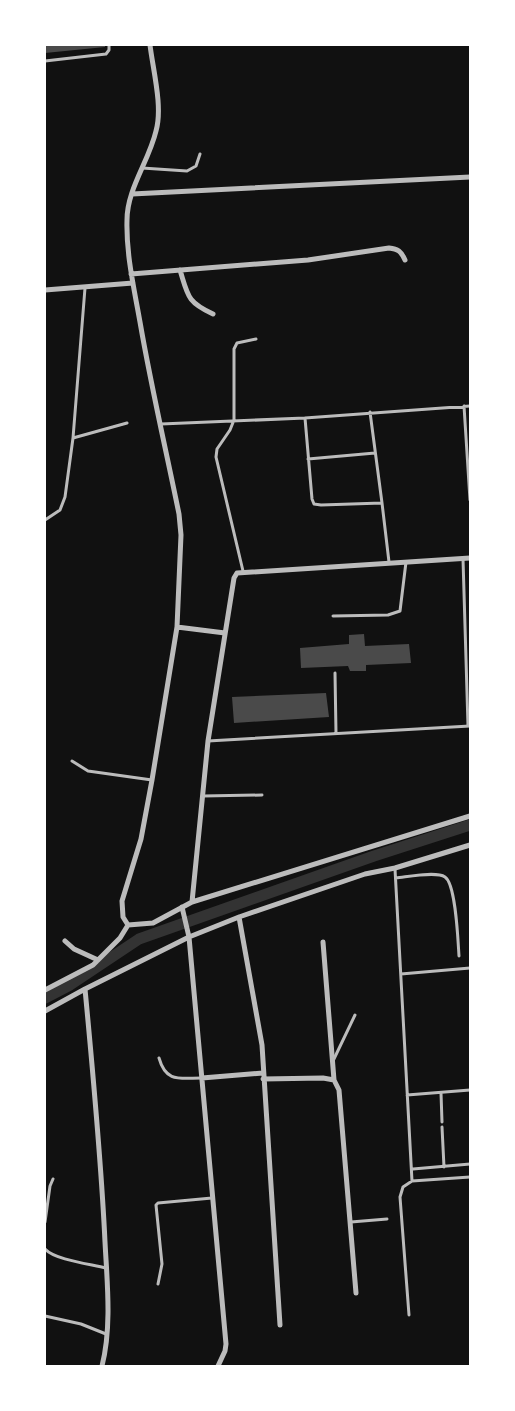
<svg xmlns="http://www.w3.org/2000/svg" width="515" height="1411" viewBox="0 0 515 1411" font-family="Lora,serif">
<rect width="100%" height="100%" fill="#111"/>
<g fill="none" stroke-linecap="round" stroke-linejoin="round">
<path stroke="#333" stroke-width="11" d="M45,998L70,985L139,939L374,856L470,825"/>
</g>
<path fill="#4a4a4a" d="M45,45H105V47L45,53Z
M364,634L365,646L409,644L411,663L366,665V671H350L348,666L301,668L300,648L349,644V635Z
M326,693L329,717L234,723L232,697Z"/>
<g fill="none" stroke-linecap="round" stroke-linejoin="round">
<path stroke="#bcbcbc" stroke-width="3" d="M45,61L106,54L109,50V45
M142,168L187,171L196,166L200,154
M464,406L470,500
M370,412L382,503L389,562
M305,418L312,499L314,504L321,505L382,503
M161,424L305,418L470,406
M73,438L127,423
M308,459L375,453
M45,520L60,510L65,497L73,438L85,288
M463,559L468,726
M243,571L216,457L217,449L230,430L234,420V349L237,343L256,339
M333,616L388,615L400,611L406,562
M335,673L336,733
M208,741L470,726
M72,761L88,771L152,780
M203,796L262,795
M395,869L412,1181
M396,878C407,877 436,871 445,877C456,884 458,942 459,956
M401,974L470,968
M159,1058C166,1083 180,1078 202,1078
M333,1061L355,1015
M441,1093L442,1122
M407,1095L470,1090
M442,1127L444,1167
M413,1169L470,1164
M45,1222L50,1186L53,1179
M351,1222L387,1219
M45,1249C55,1260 90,1264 106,1268
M158,1284L162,1264L156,1205L158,1203L212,1198
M409,1315L400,1197L403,1187L412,1181L470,1177
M45,1316L81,1324L106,1334"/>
<path stroke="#bcbcbc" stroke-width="5" d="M150,45C153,70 163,107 156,131C149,161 127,189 127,220C126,254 134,288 140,322C151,386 166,450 179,514L181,535L177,627L152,780L141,839L122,901L123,917L128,925L153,923L192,902L470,816
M132,194L470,177
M180,270C188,296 187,302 213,314
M131,274L308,260L389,248C398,249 401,251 405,260
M45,290L133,283
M177,627L225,633
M192,902L208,741L234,578L237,573L470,558
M182,907L189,937L226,1344L225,1351L218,1366
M239,917L262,1045L280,1325
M65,941L74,949L98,960
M323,942L334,1080
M85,989C93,1073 101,1157 105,1242C107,1281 112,1327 102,1366
M45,990L93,965L120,938L128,925
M45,1011L85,989L189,937L239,917L365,874L395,868L470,845
M202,1078L263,1073
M263,1079L323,1078L334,1080L339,1090L356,1293"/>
</g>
<rect width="515" height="1411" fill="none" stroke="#ffffff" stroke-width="92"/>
</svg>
